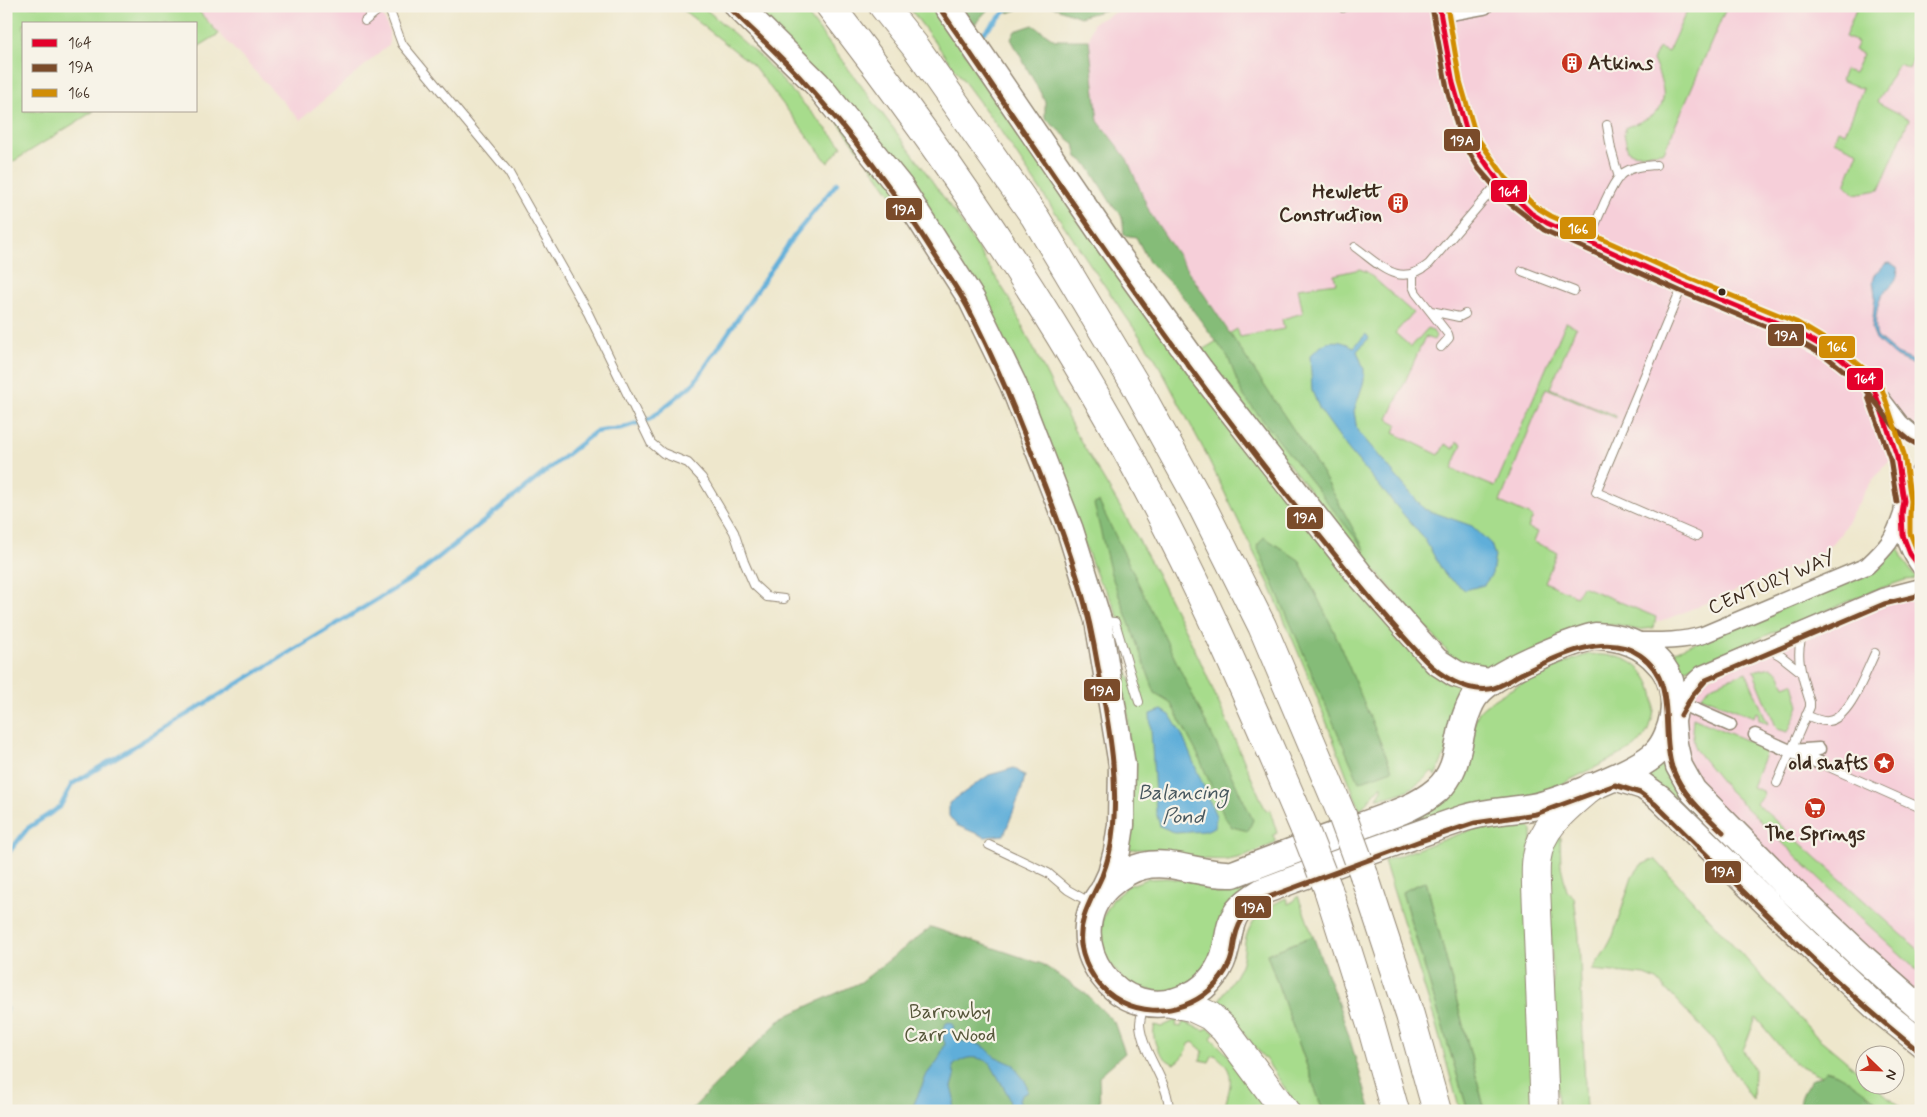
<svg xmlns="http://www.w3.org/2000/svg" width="1927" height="1117" viewBox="0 0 1927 1117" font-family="Mynerve,sans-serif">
<rect width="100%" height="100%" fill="#f7f3e8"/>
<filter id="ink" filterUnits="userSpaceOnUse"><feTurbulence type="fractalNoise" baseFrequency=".02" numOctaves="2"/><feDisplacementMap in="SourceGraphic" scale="10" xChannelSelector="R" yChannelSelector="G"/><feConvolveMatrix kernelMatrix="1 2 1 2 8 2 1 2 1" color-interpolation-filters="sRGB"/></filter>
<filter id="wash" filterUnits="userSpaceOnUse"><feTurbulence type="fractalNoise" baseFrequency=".0096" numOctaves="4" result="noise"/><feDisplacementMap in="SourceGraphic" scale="20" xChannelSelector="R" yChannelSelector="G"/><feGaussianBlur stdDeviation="1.12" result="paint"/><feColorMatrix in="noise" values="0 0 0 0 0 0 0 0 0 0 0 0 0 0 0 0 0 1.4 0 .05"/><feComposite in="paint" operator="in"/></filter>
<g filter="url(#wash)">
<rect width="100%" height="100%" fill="#eee7cc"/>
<path fill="#f6cfd9" d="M194,6H379L389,30V45L300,120Z
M1128,6H1863L1921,19V425L1871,482L1839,536L1820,556L1660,622L1612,613L1558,619L1439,480L1381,424L1402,343L1393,321L1248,359L1150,213L1127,159L1098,121L1089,40L1093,23Z
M1921,587V1009L1725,825L1674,744L1690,685Z"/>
<path fill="#a7dc8c" stroke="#718355" d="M6,6H194L219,34L196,48V24H24V111H94L6,166Z
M678,6H702L761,57L842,146L828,163L753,65Z
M753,6H801L915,157L959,219L1007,295L1074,430L1126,517L1155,570L1199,658L1266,811L1270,810L1277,833L1273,835L1276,843L1246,856L1228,860L1202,859L1166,850L1127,849L1128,716L1119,667L1117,645L1134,688L1138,684C1130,658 1117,599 1099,581L1012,359Z
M908,6H932L1054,180L1468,688L1449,745L1435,776L1432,771C1417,787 1399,797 1377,798L1382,790V785L1360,810L1315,692L1269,584L1204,450L1156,360L1098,276L998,127Z
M1689,6H1727L1664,152C1652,152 1638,157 1628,151L1624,134L1626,127C1669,113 1670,99 1653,60L1659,48L1668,52Z
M1856,6H1921V40L1909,68L1899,64L1877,102L1909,119L1879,190L1854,194L1845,185L1858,152L1834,141L1838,130L1845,133L1863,89L1841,80L1845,70L1854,73L1863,54L1854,50L1858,42L1845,37L1857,7Z
M1360,269L1367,272L1413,313L1395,333L1411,347L1428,328L1433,331L1436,336L1434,340L1425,337L1388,419L1397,424L1394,433L1439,455L1445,444L1454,449L1457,442L1462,444L1452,469L1495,487L1566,322L1576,327L1550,388L1616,416V418L1546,388L1500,502L1533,517L1528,528L1538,532L1534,542L1557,552L1545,582L1576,596L1582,586L1656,617L1654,628L1636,630L1619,625H1605L1503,665L1482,668L1460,664L1446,654L1448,652L1356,549L1253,419L1202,350L1237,329L1240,337L1284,329L1282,319L1303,313L1298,288L1336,283L1334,275Z
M1898,546L1904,561L1917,579L1905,580L1873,591L1681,671L1668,654L1873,568L1891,555Z
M1589,654C1601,655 1615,655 1627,660C1662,678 1662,724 1634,748L1552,789L1253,889L1202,972L1187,986L1168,993L1129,986L1103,956L1100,936L1103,917L1113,899L1128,886L1147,879L1167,878L1196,882L1457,781C1461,774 1467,768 1470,761C1476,746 1469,726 1479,712C1493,694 1566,661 1589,654Z
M1771,667L1779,673L1785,686L1793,683L1799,706L1788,732L1777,729L1753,671Z
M1746,672L1768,724L1759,719L1758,713L1756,712L1754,717L1700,696L1713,685Z
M1693,718L1767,749L1752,787L1762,791L1763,796L1756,803L1921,952V973L1854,912L1728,790L1695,749L1692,730Z
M1665,759L1682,790L1674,798L1646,776Z
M1501,822C1511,823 1527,820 1532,830L1536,1111H1485L1426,881L1402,892L1468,1111H1460L1434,1018L1384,861L1490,823Z
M1555,835L1560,837L1561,866L1567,891L1574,897L1579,936L1586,1111H1558L1548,864Z
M1655,859L1816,1036L1864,1076V1084L1874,1085L1905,1111H1884L1837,1074L1830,1071L1821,1076L1793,1062L1756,1018L1743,1050L1754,1069L1753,1100L1710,1036L1657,980L1645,975L1592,970L1605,951L1613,936L1632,877L1641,865Z
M1298,896L1313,936L1267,954L1323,1111H1300L1266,1060L1237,1026L1214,1009C1222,994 1234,981 1241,965C1244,958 1244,949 1245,942C1250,918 1265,908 1286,898L1288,904L1294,901Z
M1174,1021H1177L1176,1026L1181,1027L1183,1022L1204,1030L1208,1028L1215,1033L1211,1038L1230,1057L1269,1111H1224C1229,1086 1239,1073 1215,1055L1212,1056L1209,1062L1200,1060L1203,1051L1193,1042L1189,1044C1186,1053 1183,1059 1174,1064C1160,1058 1150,1040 1155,1025L1161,1027Z"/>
<path fill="#85bc78" stroke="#60734b" d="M960,6H991L973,26Z
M992,6H1022V8L1008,13Z
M1051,6H1109L1108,9L1080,17Z
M1033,25L1055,40H1089L1098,121L1127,159L1150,213L1321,471L1365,550L1242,394L1228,357L1180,293L1149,262L1136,237L1124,235C1123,225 1124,213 1114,208L1087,164L1077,157L1074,144L1045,118V101L1011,39L1015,31Z
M1099,502L1253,820L1248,831L1232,827L1224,816L1198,755L1170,702L1155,693L1111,574L1094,504Z
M1264,537L1299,560L1334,631L1392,770L1359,782L1257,546Z
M1426,881L1485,1111H1468L1402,892Z
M931,927L1042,964L1086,994L1114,1022L1125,1053L1099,1076L1100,1111H690L782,1018L861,982Z
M1313,936L1344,1020L1371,1111H1323L1267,954Z
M1826,1071C1842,1072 1875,1100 1888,1111H1799C1799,1098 1806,1087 1813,1078L1821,1076Z"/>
<path fill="#5faed9" stroke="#4d6c7c" d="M1890,263L1897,267C1901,282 1887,286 1881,297C1876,308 1874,326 1877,337L1897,354L1921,364V368L1896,357L1876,339L1872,329L1875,296L1873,281L1875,275L1885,264Z
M1366,334L1369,338L1357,351L1364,369V381L1354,411L1357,430L1424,509L1472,526L1491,544L1495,556L1492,574L1484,585L1465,590L1445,575L1425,540L1348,449L1320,410L1312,391L1310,356C1326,340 1334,337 1354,347Z
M1162,710L1170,715L1182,735L1216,816L1215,827L1205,831L1175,833L1160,826L1156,812L1150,714Z
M1014,768L1025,776L1021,792L1004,835L985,837L956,825L949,816V803L989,775Z
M950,1022L953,1024L954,1034L957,1039L965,1042L976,1043L986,1048L994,1056L1014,1065C1019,1077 1027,1077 1028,1092L1022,1095L1019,1100L1021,1105L1019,1111H1012L1008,1095L990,1063C975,1055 965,1056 953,1066L955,1077L952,1087L955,1099L952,1111H911L927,1074L938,1060L945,1044L942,1034L946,1023Z"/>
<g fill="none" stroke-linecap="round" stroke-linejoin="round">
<path stroke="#5faed9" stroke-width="4.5" d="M982,34L1011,6
M6,856L28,828L60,807L72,784L414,577L595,432L622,428L650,419L694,383L794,236L837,183
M6,1009V1012"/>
</g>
</g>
<g filter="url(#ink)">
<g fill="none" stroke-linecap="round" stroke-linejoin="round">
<g stroke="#948875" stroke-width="10">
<path id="service" d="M388,6L402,44L509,173L588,313L651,443L663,453L688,463L702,478L734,532L744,562L754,585L767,597L784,599
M1343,8L1344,6
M365,21L383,6
M1607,125L1611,149L1619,178
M1588,242C1595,226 1611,181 1623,173C1634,166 1644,166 1656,165
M1355,247C1380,265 1399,289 1429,264L1499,182
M1522,271L1574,291
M1413,273V286L1416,293L1448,334L1449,338L1441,347
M1683,284L1596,492L1697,536
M1431,311L1459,317L1465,314
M1103,621L1115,622L1139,702
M1767,648L1781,656L1800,671
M1806,715C1813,718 1821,722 1828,721C1850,719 1866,671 1875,653
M1820,763L1921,808
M1777,783L1810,707V702C1804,683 1792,651 1805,632
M989,845L1048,873L1068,890L1091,903
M1144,1006C1142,1012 1140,1019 1140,1025C1143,1056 1169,1080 1169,1111"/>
</g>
<g stroke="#948875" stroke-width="15">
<path id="pedestrian" d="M1691,708L1730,725
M1755,735L1790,751L1819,749
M1792,752L1820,763"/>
</g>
<g stroke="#948875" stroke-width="19">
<path id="minor" d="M1439,6C1446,42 1450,79 1461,114C1464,123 1466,132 1470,140C1488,173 1515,202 1547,223L1683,284L1792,329L1832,352L1868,381L1900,423L1913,434L1921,438
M1440,14L1484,6
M1877,398L1897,456L1904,501
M1921,471C1893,499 1899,540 1921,568
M1632,641C1657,641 1680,642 1703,635L1867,566C1887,547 1893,541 1902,514
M1675,709C1681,694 1691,684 1702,674L1882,597L1921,587"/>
</g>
<g stroke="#948875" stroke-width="29">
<path id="trunk" d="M738,6L817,84L900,187L972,300L1013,384L1070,530L1098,620L1122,765L1121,825L1117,851L1111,874L1104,889
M947,6L1110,245L1200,370L1360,575L1436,661L1456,674L1472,679L1490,682
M1595,636C1621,637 1642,643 1659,663C1672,676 1676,698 1673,716C1671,728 1665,744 1656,753C1638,771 1558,802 1532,807C1510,811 1487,811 1465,818C1397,841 1330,866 1263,891C1253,897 1244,903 1237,912C1229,923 1229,936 1226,948C1222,968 1209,986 1191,995C1119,1033 1053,938 1108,886C1118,877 1129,869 1143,866C1172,859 1203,876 1233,874C1275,858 1316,842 1358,827C1384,817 1415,809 1437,790C1459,771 1457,743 1465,718C1468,710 1471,700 1477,694C1495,672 1567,643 1595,636Z
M1672,722L1674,744L1679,766L1693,791L1791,890L1863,958L1921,1009
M1615,777L1643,786L1660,798L1816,951L1877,1008L1921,1043"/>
</g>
<g stroke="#948875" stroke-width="30">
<path id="motorway" d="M830,6C956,168 1073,342 1166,525C1217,624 1261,727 1305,830
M883,6L915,46L1035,217L1135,384L1203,508L1262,626L1342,815
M1364,875L1410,1015L1437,1111
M1328,889L1371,1025L1395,1111
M1171,1003L1191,1007L1210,1016L1224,1029L1285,1111
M1545,1111L1536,885C1536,876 1535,866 1537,857C1541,826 1569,806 1591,787"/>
</g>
<use href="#service" stroke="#fff" stroke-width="8"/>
<use href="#pedestrian" stroke="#fff" stroke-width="12"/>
<use href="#minor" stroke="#fff" stroke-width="16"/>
<use href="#trunk" stroke="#fff" stroke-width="26"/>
<use href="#motorway" stroke="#fff" stroke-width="28"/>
<g stroke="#948875" stroke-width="30" stroke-linecap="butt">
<path id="motorway-bridge" d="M1342,815L1364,875
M1305,830L1328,889"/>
</g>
<use href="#motorway-bridge" stroke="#fff" stroke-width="28"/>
<g stroke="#f7f3e8" stroke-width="9">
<path id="bus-1" d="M1439,6L1453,83L1469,139L1499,182L1531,213L1547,223L1683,284L1792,329L1832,352L1868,381L1874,389L1897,456L1904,501L1902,514L1903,535L1910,554L1921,568"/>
</g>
<g stroke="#f7f3e8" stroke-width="9">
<path id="bus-2" d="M1432,7L1447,89L1460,137L1479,169L1508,202L1544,230L1680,291L1789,336L1828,358L1863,386L1895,428L1909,440L1918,445
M941,10C1057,181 1172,352 1302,514C1342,563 1381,614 1425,660C1440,676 1466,692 1489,689C1501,688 1512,678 1523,673C1555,657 1606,631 1640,655C1678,681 1660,729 1672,767C1682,794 1703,813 1723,832
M733,11C757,35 782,57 804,82C854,136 897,195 936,257C947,274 959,291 968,308C996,361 1018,418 1040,474C1062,530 1083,585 1094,645C1105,708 1121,773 1112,837C1111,850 1107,863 1102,876C1092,899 1078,918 1081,945C1085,969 1100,991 1122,1002C1161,1022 1211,1004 1229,964C1233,956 1233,947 1235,938C1239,918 1250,908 1266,898L1420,841L1475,823L1536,814L1615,785L1640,793L1655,804C1740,887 1823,975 1916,1049
M1868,397L1890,458L1897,502
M1681,715L1692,696L1706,680L1884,604L1921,595"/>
</g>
<g stroke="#f7f3e8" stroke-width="9">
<path id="bus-3" d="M1447,6L1460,81L1476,136L1505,177L1536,207L1551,216L1686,277L1796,322L1836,346L1873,376L1881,386L1904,454L1911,501L1910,514V533L1917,550L1921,556"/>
</g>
<use href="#bus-1" stroke="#e4002b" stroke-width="5"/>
<use href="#bus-2" stroke="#7a4b2a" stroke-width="5"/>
<use href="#bus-3" stroke="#d18d06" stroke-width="5"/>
</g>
</g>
<defs>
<g id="building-disc" transform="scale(1.125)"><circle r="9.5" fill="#c8321e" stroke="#f7f3e8"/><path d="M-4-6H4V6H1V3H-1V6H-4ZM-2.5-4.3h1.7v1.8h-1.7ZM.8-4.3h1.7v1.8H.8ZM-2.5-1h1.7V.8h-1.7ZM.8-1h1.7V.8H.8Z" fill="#fff"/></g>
<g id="sight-disc" transform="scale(1.125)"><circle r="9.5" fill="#c8321e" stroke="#f7f3e8"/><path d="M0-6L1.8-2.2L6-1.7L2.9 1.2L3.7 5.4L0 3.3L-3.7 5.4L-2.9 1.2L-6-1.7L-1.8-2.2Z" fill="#fff"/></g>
<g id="supermarket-disc" transform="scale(1.125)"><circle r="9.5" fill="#c8321e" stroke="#f7f3e8"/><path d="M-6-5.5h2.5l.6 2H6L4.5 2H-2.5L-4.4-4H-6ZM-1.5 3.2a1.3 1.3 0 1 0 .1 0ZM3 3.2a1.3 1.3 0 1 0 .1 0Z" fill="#fff"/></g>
</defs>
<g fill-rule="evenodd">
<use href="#building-disc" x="1572" y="63"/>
<use href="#building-disc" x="1398" y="203"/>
<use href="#sight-disc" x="1884" y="763"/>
<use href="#supermarket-disc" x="1815" y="808"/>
</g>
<circle fill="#3b2a1e" stroke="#f7f3e8" stroke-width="2" cx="1722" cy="292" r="4.5"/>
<g text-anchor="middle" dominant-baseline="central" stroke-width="4.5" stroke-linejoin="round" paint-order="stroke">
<g font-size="20" font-weight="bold" fill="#3b2a1e" stroke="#f7f3e8" text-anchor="end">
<text x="1588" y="63" text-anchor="start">Atkins</text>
<text x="1382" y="192">Hewlett<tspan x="1382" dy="23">Construction</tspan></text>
<text x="1868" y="763">old shafts</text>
<text x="1815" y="834" text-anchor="middle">The Springs</text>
</g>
<g font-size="20" fill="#3b2a1e" stroke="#f7f3e8">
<text transform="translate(1772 583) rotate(-23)">CENTURY WAY</text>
</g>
<g font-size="20" fill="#56563a" stroke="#f7f3e8">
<text x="950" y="1012">Barrowby<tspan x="950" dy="23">Carr Wood</tspan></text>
</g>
<g font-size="21" font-style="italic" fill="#48585f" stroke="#f7f3e8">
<text x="1183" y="793">Balancing<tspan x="1183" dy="24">Pond</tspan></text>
</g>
</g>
<g stroke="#f7f3e8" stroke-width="2">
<rect x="1443" y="128" width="38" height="24" rx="5" fill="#7a4b2a"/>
<rect x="1490" y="179" width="38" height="24" rx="5" fill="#e4002b"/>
<rect x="885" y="197" width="38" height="24" rx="5" fill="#7a4b2a"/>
<rect x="1559" y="216" width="38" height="24" rx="5" fill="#d18d06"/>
<rect x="1767" y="323" width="38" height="24" rx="5" fill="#7a4b2a"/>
<rect x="1818" y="335" width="38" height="24" rx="5" fill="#d18d06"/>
<rect x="1846" y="367" width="38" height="24" rx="5" fill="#e4002b"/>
<rect x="1286" y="506" width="38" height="24" rx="5" fill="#7a4b2a"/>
<rect x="1083" y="678" width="38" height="24" rx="5" fill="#7a4b2a"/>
<rect x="1704" y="860" width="38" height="24" rx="5" fill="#7a4b2a"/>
<rect x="1234" y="895" width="38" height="24" rx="5" fill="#7a4b2a"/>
</g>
<g font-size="14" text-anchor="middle" font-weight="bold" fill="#fff">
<text x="1462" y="145">19A</text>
<text x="1509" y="196">164</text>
<text x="904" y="214">19A</text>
<text x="1578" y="233">166</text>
<text x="1786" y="340">19A</text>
<text x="1837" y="351">166</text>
<text x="1865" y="383">164</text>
<text x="1305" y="522">19A</text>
<text x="1102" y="695">19A</text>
<text x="1723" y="876">19A</text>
<text x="1253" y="912">19A</text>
</g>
<rect width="1927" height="1117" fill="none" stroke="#f7f3e8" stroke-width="25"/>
<rect x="22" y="22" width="175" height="90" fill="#f7f3e8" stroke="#aca397"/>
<rect x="32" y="39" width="25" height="8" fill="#e4002b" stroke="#aca397"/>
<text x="68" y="48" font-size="15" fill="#3b2a1e">164</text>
<rect x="32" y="64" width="25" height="8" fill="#7a4b2a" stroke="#aca397"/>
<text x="68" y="72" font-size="15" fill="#3b2a1e">19A</text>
<rect x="32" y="89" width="25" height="8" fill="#d18d06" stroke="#aca397"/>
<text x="68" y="98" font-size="15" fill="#3b2a1e">166</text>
<g transform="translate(1880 1070) rotate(113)"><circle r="24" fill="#f7f3e8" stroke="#aca397"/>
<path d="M0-4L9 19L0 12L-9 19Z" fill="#c8321e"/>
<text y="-8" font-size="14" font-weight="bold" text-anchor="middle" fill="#3b2a1e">N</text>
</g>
</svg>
